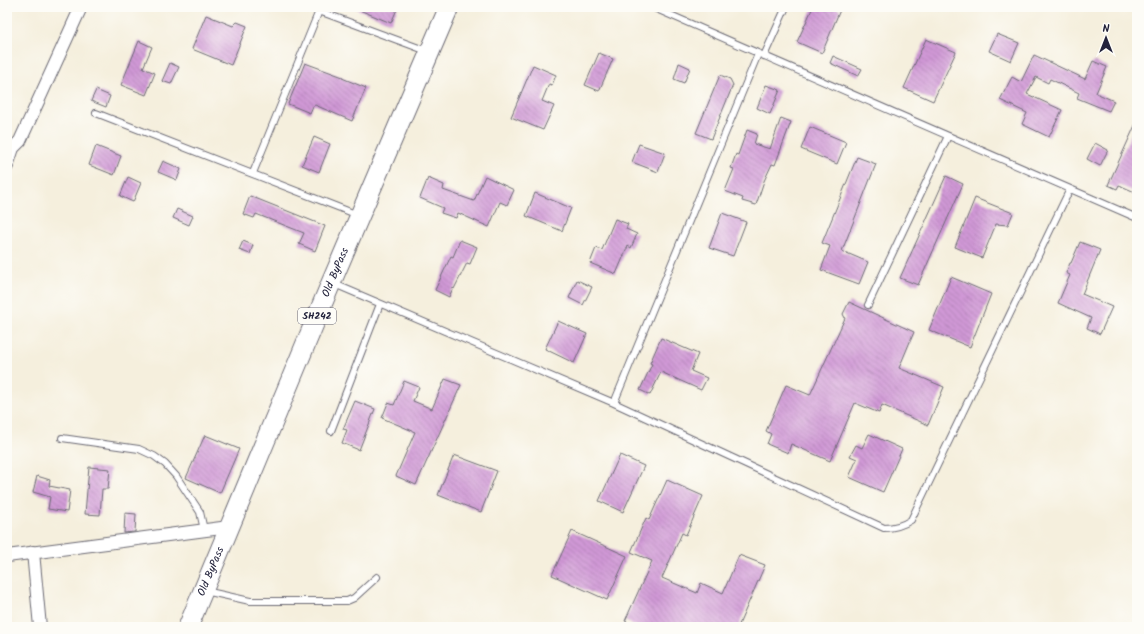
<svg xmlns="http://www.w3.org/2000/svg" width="1144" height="634" viewBox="0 0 1144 634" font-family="Kalam,sans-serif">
<defs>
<pattern id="building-back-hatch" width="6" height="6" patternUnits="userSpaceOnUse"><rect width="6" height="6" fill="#d098d6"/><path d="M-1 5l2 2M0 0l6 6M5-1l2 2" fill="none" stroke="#a87caf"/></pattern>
</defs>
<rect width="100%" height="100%" fill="#fdfcf7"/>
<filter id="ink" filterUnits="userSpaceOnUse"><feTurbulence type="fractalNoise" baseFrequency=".025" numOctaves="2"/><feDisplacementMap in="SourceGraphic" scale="8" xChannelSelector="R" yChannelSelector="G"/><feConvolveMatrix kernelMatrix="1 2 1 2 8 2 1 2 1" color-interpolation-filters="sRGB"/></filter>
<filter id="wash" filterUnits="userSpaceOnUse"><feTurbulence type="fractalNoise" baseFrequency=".012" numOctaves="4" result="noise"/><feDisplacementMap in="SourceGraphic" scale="16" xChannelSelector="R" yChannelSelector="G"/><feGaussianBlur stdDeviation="0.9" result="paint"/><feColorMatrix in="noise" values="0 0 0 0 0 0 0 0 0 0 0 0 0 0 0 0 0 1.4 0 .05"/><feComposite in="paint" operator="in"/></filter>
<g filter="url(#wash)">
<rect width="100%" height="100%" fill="#f5efdd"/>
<g id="blocks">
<path fill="url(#building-back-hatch)" d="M352,7H398L391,23Z
M813,7H834L840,10L822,53L797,42Z
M206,15L233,26L237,22L247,26L231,65L192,49Z
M997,34L1019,43L1011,61L989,51Z
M926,39L956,52L933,101L904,88Z
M139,41L152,47L143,68L155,73L146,95L121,85Z
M599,53L613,59L599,91L585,85Z
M1034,55L1085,79L1093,61L1107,67L1096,93L1114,101L1109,111L1077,98L1079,93L1050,79L1048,83L1036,77L1027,94L1062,110L1049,137L1022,124L1027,113L1000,100L1012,77L1021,82Z
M833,56L862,69L858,76L830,63Z
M170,63L179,67L171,84L162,81Z
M305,63L343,77L342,78L366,88L352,121L315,105L313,106L310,113L288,104Z
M679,63L690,68L684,83L674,79Z
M533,65L556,75L552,85L549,84L542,101L554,106L543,130L511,117Z
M720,75L730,79L733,85L711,139L696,133Z
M766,85L780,90L770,114L757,108Z
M96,90L110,96L106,107L91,101Z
M781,118L791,122L775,165L772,164L764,181L756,205L742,201L743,198L725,191L734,169L731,168L736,154L738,155L747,130L757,134L754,144L770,149Z
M1137,121V193L1119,185L1117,189L1108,185Z
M810,127L846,142L837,164L801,149Z
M314,137L330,144L319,172L302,165Z
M1095,143L1108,150L1100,166L1087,159Z
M639,144L665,153L658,172L632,162Z
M96,146L121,156L114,175L89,165Z
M857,157L876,164L842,251L868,262L859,284L821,270L830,246L822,243Z
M163,161L181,169L177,180L158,172Z
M485,176L514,190L507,205L500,202L489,227L458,213L456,218L441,213L443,208L420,198L428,178L444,185L443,190L474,201Z
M946,176L963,184L918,285L900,278Z
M128,177L141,183L133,202L120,196Z
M535,193L571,208L562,231L526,216Z
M250,196L325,226L315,251L299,244L304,233L256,214L254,218L243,214Z
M975,198L1013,213L1008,225L996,224L982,258L955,247Z
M177,209L193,216L189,225L173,218Z
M722,213L746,222L733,256L709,248Z
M615,219L628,224L626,229L637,234L631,248L628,246L616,274L590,263L596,248L602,250Z
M460,240L477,247L470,264L467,263L454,289L453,288L449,297L435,290L451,256L453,257Z
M243,241L253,245L250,254L239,250Z
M1080,242L1100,250L1082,294L1112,307L1100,334L1087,328L1091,318L1058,303L1070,275L1066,273L1070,263H1071Z
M951,277L991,294L970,347L929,330Z
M577,280L592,287L583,305L569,298Z
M849,302L914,332L899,368L944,387L928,425L882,405L879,413L855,403L830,461L791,444L788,453L767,444L771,434L766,431L786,385L810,395L845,318L843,314Z
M558,321L587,334L574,363L545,349Z
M661,338L698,354L691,371L707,378L701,390L661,372L650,395L640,390L652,364L650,363Z
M445,379L461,385L416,485L396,476L415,432L382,418L388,403L394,405L404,381L419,387L413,401L432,409Z
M355,401L375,409L359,450L342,443L347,430L343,429Z
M869,434L902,449L883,492L849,477L857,459L850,456L856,445L862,448Z
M205,435L239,449L220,493L186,478Z
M454,455L497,471L481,512L438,495Z
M620,455L644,466L623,512L599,501Z
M89,467L110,469L108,489H102L100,515L85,514Z
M37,476L50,480L49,486L70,490L67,512L48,509L50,497L33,492Z
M667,480L703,496L686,535L682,533L662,578L697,593L701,583L723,593L739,555L765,565L738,627H638L625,621L652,561L631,552L646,518L649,520Z
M125,513L136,514L135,532L124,533Z
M572,531L627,556L607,600L552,575Z"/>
</g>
</g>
<g filter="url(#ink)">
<use href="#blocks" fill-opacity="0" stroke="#6c6a74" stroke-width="1"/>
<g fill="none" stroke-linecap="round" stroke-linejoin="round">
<g stroke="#6c6a74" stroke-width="8">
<path id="lane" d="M652,7L1137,218
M764,56L786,7
M96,113L358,215
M253,173L319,11L427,51
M332,283L614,403L884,528C895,528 902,526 911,520L1070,189
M868,305L948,136
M614,403L758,54
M331,431L380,304
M62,438L139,449L154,456L165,464L176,476L200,512L204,530
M205,591L250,601H347L354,598L377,577"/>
</g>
<g stroke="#6c6a74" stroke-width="14">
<path id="street" d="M7,148H13L20,141L81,7
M7,166L13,148
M33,552L40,627
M7,556L229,527"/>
</g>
<g stroke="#6c6a74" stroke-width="21">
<g id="primary">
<path id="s1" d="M188,627L331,283L449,7"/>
</g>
</g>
<use href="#lane" stroke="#fff" stroke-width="6"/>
<use href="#street" stroke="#fff" stroke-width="12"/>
<use href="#primary" stroke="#fff" stroke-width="19"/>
</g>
</g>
<g text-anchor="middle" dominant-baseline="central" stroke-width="3.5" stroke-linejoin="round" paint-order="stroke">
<rect fill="#fdfcf7" stroke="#646373" stroke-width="1" x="298" y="308" width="38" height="16" rx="3"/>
<g font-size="10" font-weight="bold" fill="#22223b">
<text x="317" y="316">SH242</text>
</g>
<g font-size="11" fill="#22223b" stroke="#fdfcf7">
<text stroke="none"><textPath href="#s1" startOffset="384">Old ByPass</textPath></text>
<text stroke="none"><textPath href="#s1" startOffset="60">Old ByPass</textPath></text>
</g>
</g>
<rect width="1144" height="634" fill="none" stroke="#fdfcf7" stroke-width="24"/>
<g transform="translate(1106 38)" stroke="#fdfcf7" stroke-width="3" paint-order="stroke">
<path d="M0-3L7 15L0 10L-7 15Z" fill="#22223b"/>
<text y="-6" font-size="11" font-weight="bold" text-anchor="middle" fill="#22223b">N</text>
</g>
</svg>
